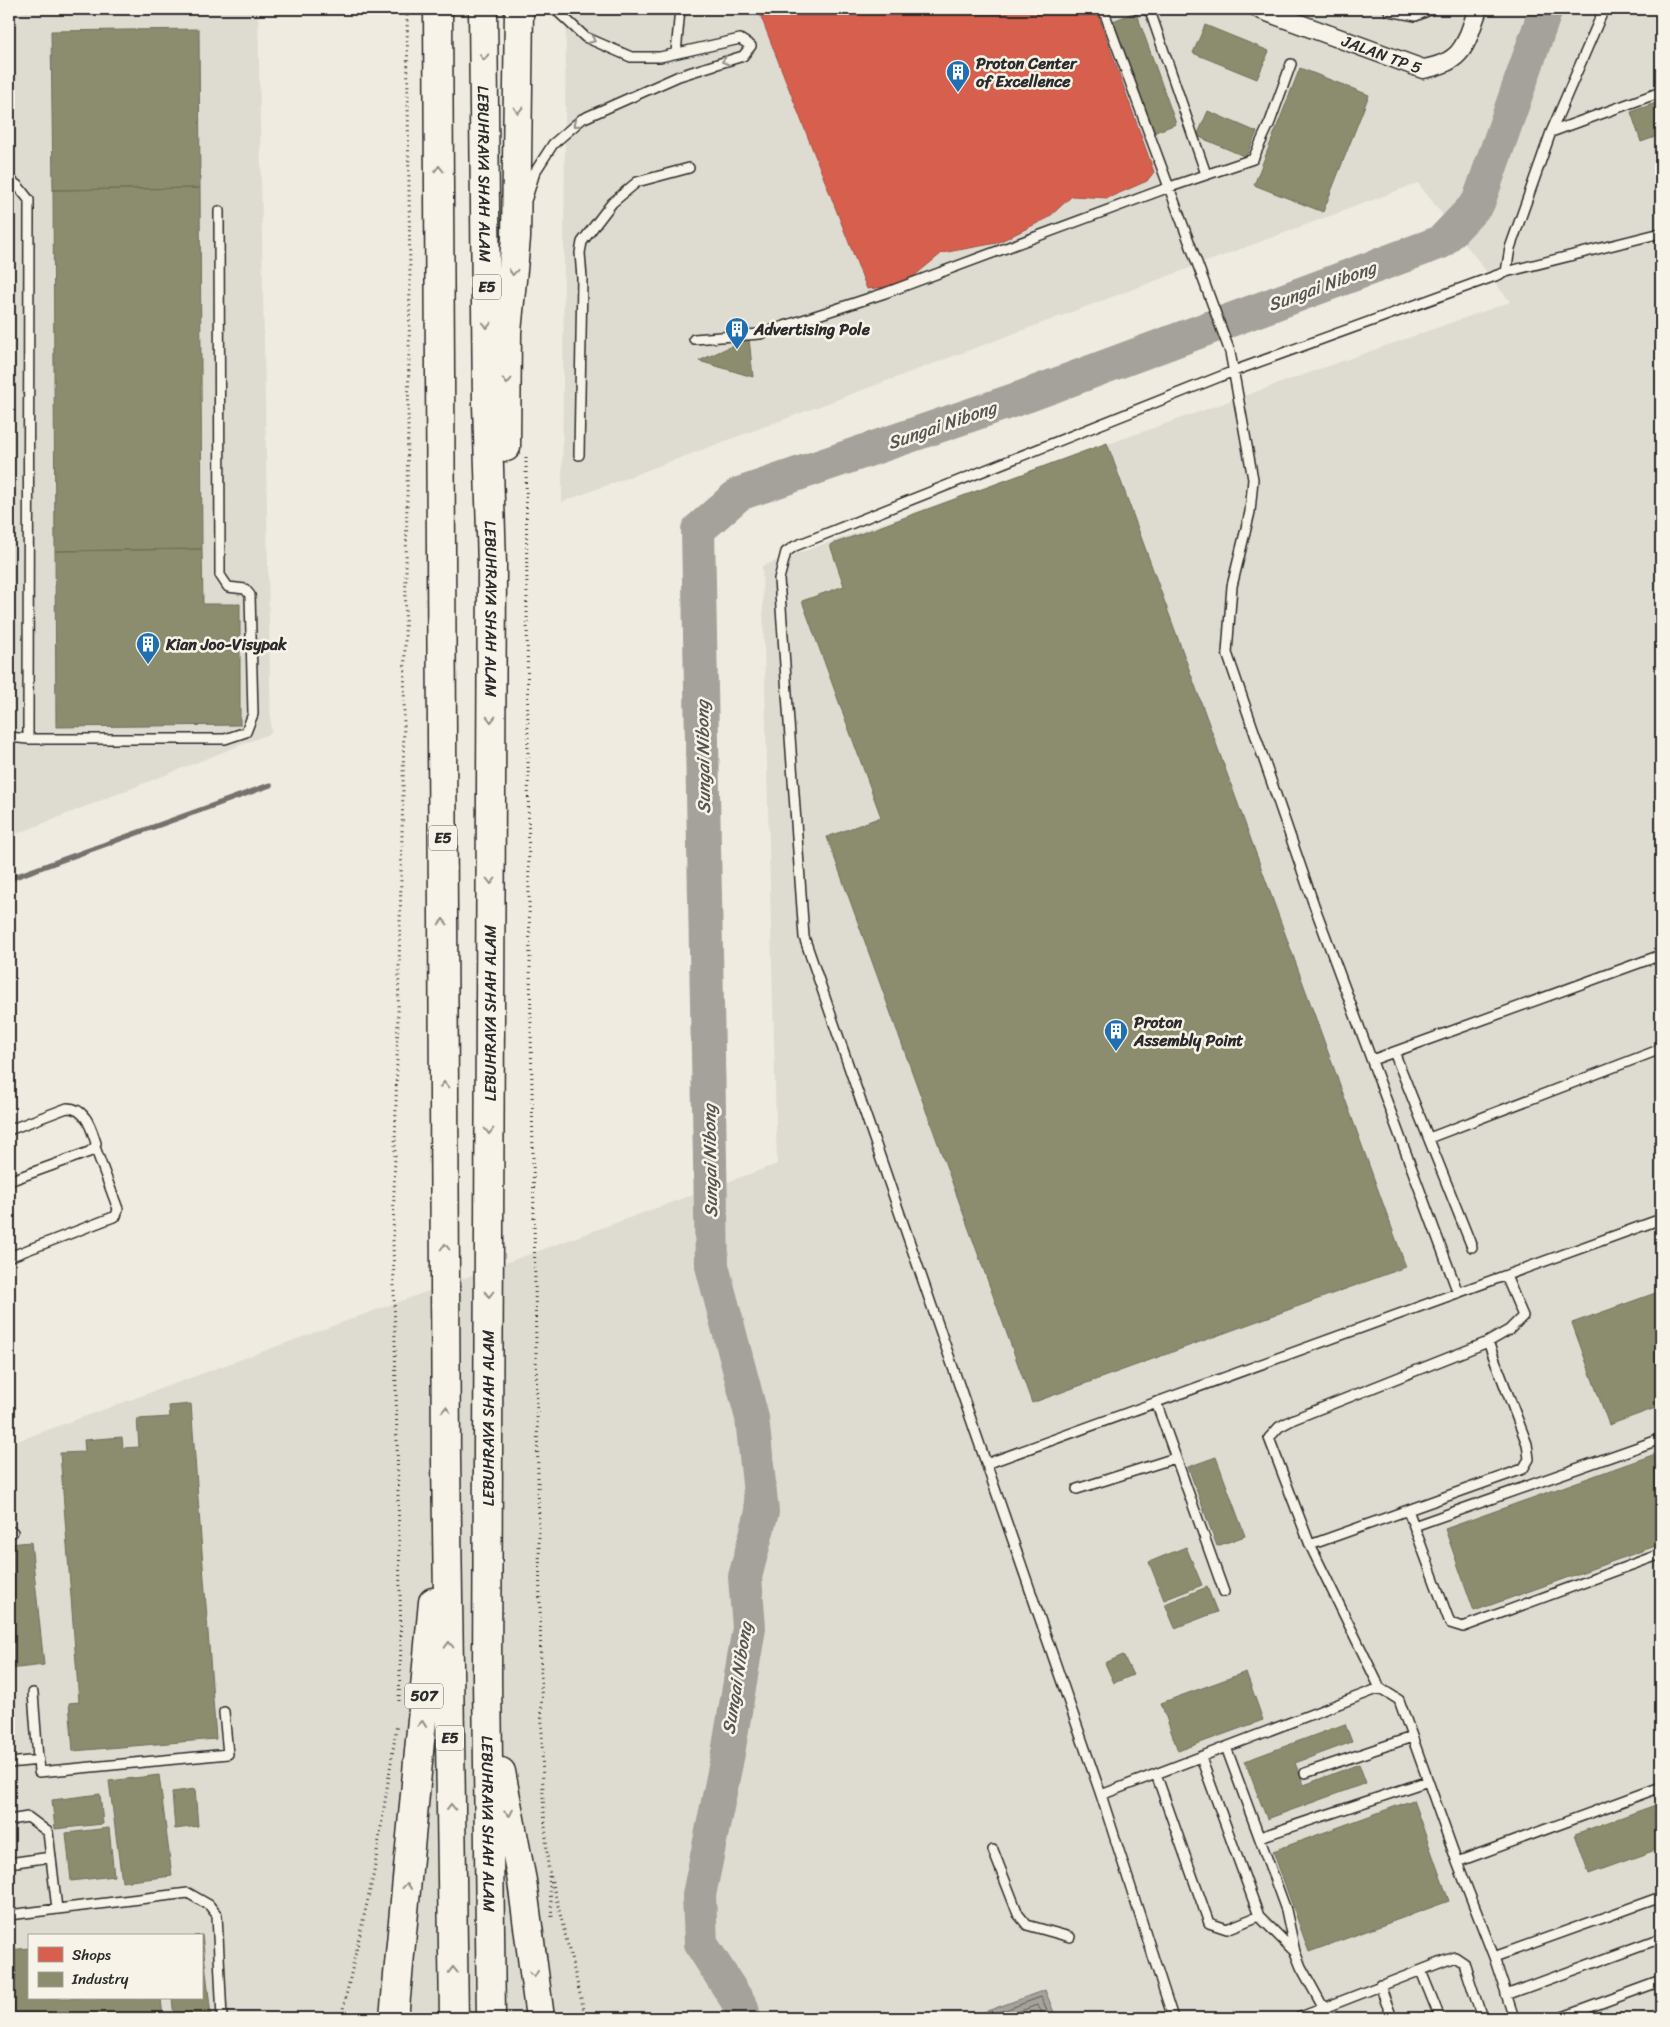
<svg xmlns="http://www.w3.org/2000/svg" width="1670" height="2027" viewBox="0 0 1670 2027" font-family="Sriracha,sans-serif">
<rect width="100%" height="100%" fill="#efebe0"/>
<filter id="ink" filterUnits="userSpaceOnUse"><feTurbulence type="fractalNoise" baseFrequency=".02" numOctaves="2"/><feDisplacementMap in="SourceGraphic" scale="10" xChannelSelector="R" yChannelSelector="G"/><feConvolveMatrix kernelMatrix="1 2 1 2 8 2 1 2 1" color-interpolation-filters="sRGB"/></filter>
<g filter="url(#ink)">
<path fill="#dedbd1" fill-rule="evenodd" d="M32,9H258L271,733L9,837V17Z
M566,9H1661V2018H9V1444L777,1164L762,566L1510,302L1418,183L562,502ZM29,1936H201V1998H29Z"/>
<path fill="#a4a29a" stroke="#74726e" d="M1045,1990L1055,2015L1046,2018H968Z"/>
<path fill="#d6604d" stroke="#a35043" d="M758,9H967L969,14L1002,12L1012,9H1096L1154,172L1147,181L1108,198L1072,196L1048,218L997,243L942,253L903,285L867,289Z"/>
<path fill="#8c8c6e" stroke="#6f6f5a" d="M1136,12L1176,124L1153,133L1113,21Z
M1205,25L1269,51L1257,79L1193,53Z
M199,29L200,188L53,190L51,31Z
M1300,68L1369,95L1323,212L1254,185Z
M1661,101V135L1641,142L1631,112Z
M1208,111L1257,132L1246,157L1197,136Z
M200,188L202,549L55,551L53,190Z
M749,338L753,377L699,361Z
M1107,443L1406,1267L1032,1403L827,837L881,817L802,601L844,586L830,545Z
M202,549L203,604H240V725L56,727L55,551Z
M1661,1291V1406L1609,1425L1572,1323Z
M191,1404L216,1739L73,1751L69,1703L79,1702L60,1453L85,1452L84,1440L122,1437L123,1448L139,1447L137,1419L170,1417L169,1406Z
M1661,1452V1544L1474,1611L1445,1529Z
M1216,1457L1245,1536L1217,1546L1188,1467Z
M31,1542L44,1665L9,1669V1544Z
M1186,1547L1202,1585L1164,1600L1149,1562Z
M1207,1587L1217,1612L1175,1628L1165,1604Z
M1123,1655L1133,1675L1114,1683L1105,1663Z
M1246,1672L1263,1720L1178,1751L1161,1703Z
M1345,1724L1352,1742L1295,1763L1304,1785L1359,1764L1366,1783L1267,1819L1245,1761Z
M159,1775L172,1876L122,1882L109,1781Z
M195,1789L198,1826L175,1829L172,1792Z
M100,1794L103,1824L55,1829L52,1800Z
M1413,1800L1449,1901L1309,1952L1273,1851Z
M1661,1803V1848L1589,1874L1575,1834Z
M109,1828L114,1876L71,1881L66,1833Z
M202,1935L211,2016L174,2018L172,1998H201V1936H194Z
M29,1948V1998H161L163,2018H9V1950Z"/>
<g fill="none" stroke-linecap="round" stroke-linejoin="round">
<path stroke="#5b5b57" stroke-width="1" d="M983,2018L1041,1997L1048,2012L1047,2018
M1001,2018L1037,2005L1042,2012L1041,2018"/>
<path stroke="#74726e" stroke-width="5.5" d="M9,879L270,785"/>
<path stroke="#a4a29a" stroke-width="34" d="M744,2018L742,2008L701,1944L699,1895L728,1753L749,1628L745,1577L762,1512L752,1418L712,1266L698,530L739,494L1026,396L1441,242L1478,203L1546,9"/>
<g stroke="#2b2b2b" stroke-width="12">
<path id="lane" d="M1103,9L1230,352L1253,479L1250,512L1232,586L1227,653L1314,905L1458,1293
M1144,9L1150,11L1206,174
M1389,11L1416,16L1432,9
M676,53L680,9
M1551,132L1661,92
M9,179L18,186L29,200L28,739
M527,198L535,172L553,144L582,119L679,76L743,56L751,46L740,39L660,57H631L585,37L555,9
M1506,272L1510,248L1551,132L1604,9
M694,339L760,334L885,293L1167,188L1253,159L1270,122L1291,64
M579,455L582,278L580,253L582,242L612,203L637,182L689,168
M9,737L28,739H225L246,732L253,714L250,595L245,589L228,587L220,575L219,211
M1394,1052L1472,1247
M1372,1060L1661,955
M9,1130L67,1108C86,1108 91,1128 96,1143L95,1147L89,1152L9,1181
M1429,1138L1661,1049
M9,1257L116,1216L118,1209L95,1147
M1156,1402L1224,1592
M986,1464L1661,1219
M1077,1489L1175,1458
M1408,1510L1450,1623L1463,1627L1661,1554
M1414,1526L1661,1439
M9,1532H13
M1310,1545L1523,1469L1529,1459L1527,1444L1488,1342
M1380,1688L1310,1545L1269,1438L1279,1427L1294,1419L1488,1342L1509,1330L1523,1316L1506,1276
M33,1693L39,1772L228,1754L224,1712
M1226,1747L1286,1910L1295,1952L1301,1967L1329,2018
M1201,1758L1259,1916L1295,1952
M9,1763L39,1760
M1305,1773L1412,1737
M1156,1774L1209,1923L1227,1929L1259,1916
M1101,1795L1380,1688L1399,1700L1457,1862L1661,1787
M9,1820L28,1817L48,1832L57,1909
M1260,1837L1428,1781
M993,1850L1018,1914L1027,1925L1070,1937
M1457,1862L1494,1957
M9,1863L51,1857
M9,1915L188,1893L209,1905L217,1915L222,2018
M1421,1971L1440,2018
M1380,1985L1392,2018
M1506,1995L1661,1938
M1173,2018L1101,1795L804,937L779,579L786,552L795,546L1234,371L1506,272L1661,233
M1298,2018L1455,1957L1464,1963L1482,2018
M1514,2018L1494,1957L1661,1897
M1560,2018L1661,1981"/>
</g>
<g stroke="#2b2b2b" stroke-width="21">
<g id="street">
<path id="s1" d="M1259,9L1423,69C1465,62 1465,44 1478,9"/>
</g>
</g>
<g stroke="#2b2b2b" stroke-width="31">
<g id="highway">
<path d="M438,9L446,1458L454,2018"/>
<path id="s2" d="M483,9L487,404L492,565L487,1677L491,2018"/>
<path d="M506,447L507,332L516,238L519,9"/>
<path d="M501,1772L522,1881L540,2018"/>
<path d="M394,2018L433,1602"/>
</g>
</g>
<path stroke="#2b2b2b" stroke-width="3" stroke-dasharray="1 4" stroke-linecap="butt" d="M526,457L529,899L543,1797L548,1866L586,2018
M399,1701L401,1642L393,1240L403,788L410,281L407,9
M549,1876L552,1917
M341,2018L374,1872L397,1724"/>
<use href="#lane" stroke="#f7f3e8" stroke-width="9"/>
<use href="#street" stroke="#f7f3e8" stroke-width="18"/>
<use href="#highway" stroke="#f7f3e8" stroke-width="28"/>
</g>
<defs><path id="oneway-chevron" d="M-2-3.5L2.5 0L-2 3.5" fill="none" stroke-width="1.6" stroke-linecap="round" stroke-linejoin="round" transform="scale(1.25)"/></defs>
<g stroke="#918f8a">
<use href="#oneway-chevron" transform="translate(592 40) rotate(25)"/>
<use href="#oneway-chevron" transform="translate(484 57) rotate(89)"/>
<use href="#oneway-chevron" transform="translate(725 61) rotate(164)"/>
<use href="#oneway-chevron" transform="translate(518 110) rotate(91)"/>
<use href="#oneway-chevron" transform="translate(576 124) rotate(141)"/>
<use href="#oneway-chevron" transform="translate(439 169) rotate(-90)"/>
<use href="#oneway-chevron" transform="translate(513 272) rotate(95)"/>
<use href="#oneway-chevron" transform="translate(487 325) rotate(90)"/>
<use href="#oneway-chevron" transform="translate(507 381) rotate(91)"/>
<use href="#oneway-chevron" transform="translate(491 719) rotate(90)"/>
<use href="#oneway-chevron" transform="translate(491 881) rotate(90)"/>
<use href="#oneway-chevron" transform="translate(443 922) rotate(-90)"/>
<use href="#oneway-chevron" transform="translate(444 1085) rotate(-90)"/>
<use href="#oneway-chevron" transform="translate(489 1131) rotate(90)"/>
<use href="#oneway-chevron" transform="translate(445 1247) rotate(-90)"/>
<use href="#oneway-chevron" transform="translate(489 1294) rotate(90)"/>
<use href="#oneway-chevron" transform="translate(446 1410) rotate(-90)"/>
<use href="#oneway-chevron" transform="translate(449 1645) rotate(-91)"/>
<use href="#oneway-chevron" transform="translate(422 1724) rotate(-85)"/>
<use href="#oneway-chevron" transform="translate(451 1807) rotate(-91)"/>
<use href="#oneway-chevron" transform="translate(509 1813) rotate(79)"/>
<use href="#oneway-chevron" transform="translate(407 1886) rotate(-85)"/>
<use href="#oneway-chevron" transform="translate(453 1970) rotate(-91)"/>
<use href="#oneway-chevron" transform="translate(534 1974) rotate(82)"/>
</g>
</g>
<defs>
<g id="building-pin" transform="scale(1.25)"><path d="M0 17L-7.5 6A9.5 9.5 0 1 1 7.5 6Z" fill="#1f6fb2" stroke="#f7f3e8"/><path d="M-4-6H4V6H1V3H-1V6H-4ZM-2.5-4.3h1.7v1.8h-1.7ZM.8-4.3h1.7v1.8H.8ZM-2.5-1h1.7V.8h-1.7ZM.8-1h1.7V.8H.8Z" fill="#fff"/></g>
</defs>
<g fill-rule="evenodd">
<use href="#building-pin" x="958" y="72"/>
<use href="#building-pin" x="737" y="329"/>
<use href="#building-pin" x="148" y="644"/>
<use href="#building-pin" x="1116" y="1031"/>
</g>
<g text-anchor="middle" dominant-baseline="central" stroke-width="5" stroke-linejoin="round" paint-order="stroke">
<g fill="#f7f3e8" stroke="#686764" stroke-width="1">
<rect x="473" y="274.5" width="28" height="25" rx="4"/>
<rect x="429" y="825.5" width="28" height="25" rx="4"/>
<rect x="405" y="1683.5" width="38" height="25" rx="4"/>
<rect x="436" y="1725.5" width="28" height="25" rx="4"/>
</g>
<g font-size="15" font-weight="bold" fill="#2b2b2b">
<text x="487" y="287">E5</text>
<text x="443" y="838">E5</text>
<text x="424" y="1696">507</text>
<text x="450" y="1738">E5</text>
</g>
<g font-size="16" fill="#2b2b2b" stroke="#f7f3e8">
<text stroke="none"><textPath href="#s1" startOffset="131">JALAN TP 5</textPath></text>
<text stroke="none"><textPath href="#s2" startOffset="165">LEBUHRAYA SHAH ALAM</textPath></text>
<text stroke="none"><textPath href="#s2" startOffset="600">LEBUHRAYA SHAH ALAM</textPath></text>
<text transform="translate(490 1013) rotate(-90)">LEBUHRAYA SHAH ALAM</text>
<text transform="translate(488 1418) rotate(-90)">LEBUHRAYA SHAH ALAM</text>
<text stroke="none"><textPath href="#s2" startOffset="1815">LEBUHRAYA SHAH ALAM</textPath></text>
</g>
<g font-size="16" font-weight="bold" fill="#2b2b2b" stroke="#f7f3e8" text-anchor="start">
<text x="976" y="63">Proton Center<tspan x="976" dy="18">of Excellence</tspan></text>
<text x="754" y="329">Advertising Pole</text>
<text x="166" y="644">Kian Joo-Visypak</text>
<text x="1134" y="1022">Proton<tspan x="1134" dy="18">Assembly Point</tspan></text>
</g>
<g font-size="18" font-style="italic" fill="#555552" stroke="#f7f3e8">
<text transform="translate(1322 286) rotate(-20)">Sungai Nibong</text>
<text transform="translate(942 425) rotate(-19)">Sungai Nibong</text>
<text transform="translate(703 757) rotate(-91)">Sungai Nibong</text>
<text transform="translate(710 1161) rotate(-91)">Sungai Nibong</text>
<text transform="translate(737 1678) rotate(-81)">Sungai Nibong</text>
</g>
</g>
<rect width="1670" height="2027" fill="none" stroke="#f7f3e8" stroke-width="30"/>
<rect x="15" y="15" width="1640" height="1997" fill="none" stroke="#2b2b2b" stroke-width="2" filter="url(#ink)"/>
<rect x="28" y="1934" width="175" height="65" fill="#f7f3e8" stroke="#a5a39c"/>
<rect x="38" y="1947" width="25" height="15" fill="#d6604d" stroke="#a5a39c"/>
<text x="72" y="1960" font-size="15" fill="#2b2b2b">Shops</text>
<rect x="38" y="1972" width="25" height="15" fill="#8c8c6e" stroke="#a5a39c"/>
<text x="72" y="1984" font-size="15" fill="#2b2b2b">Industry</text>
</svg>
